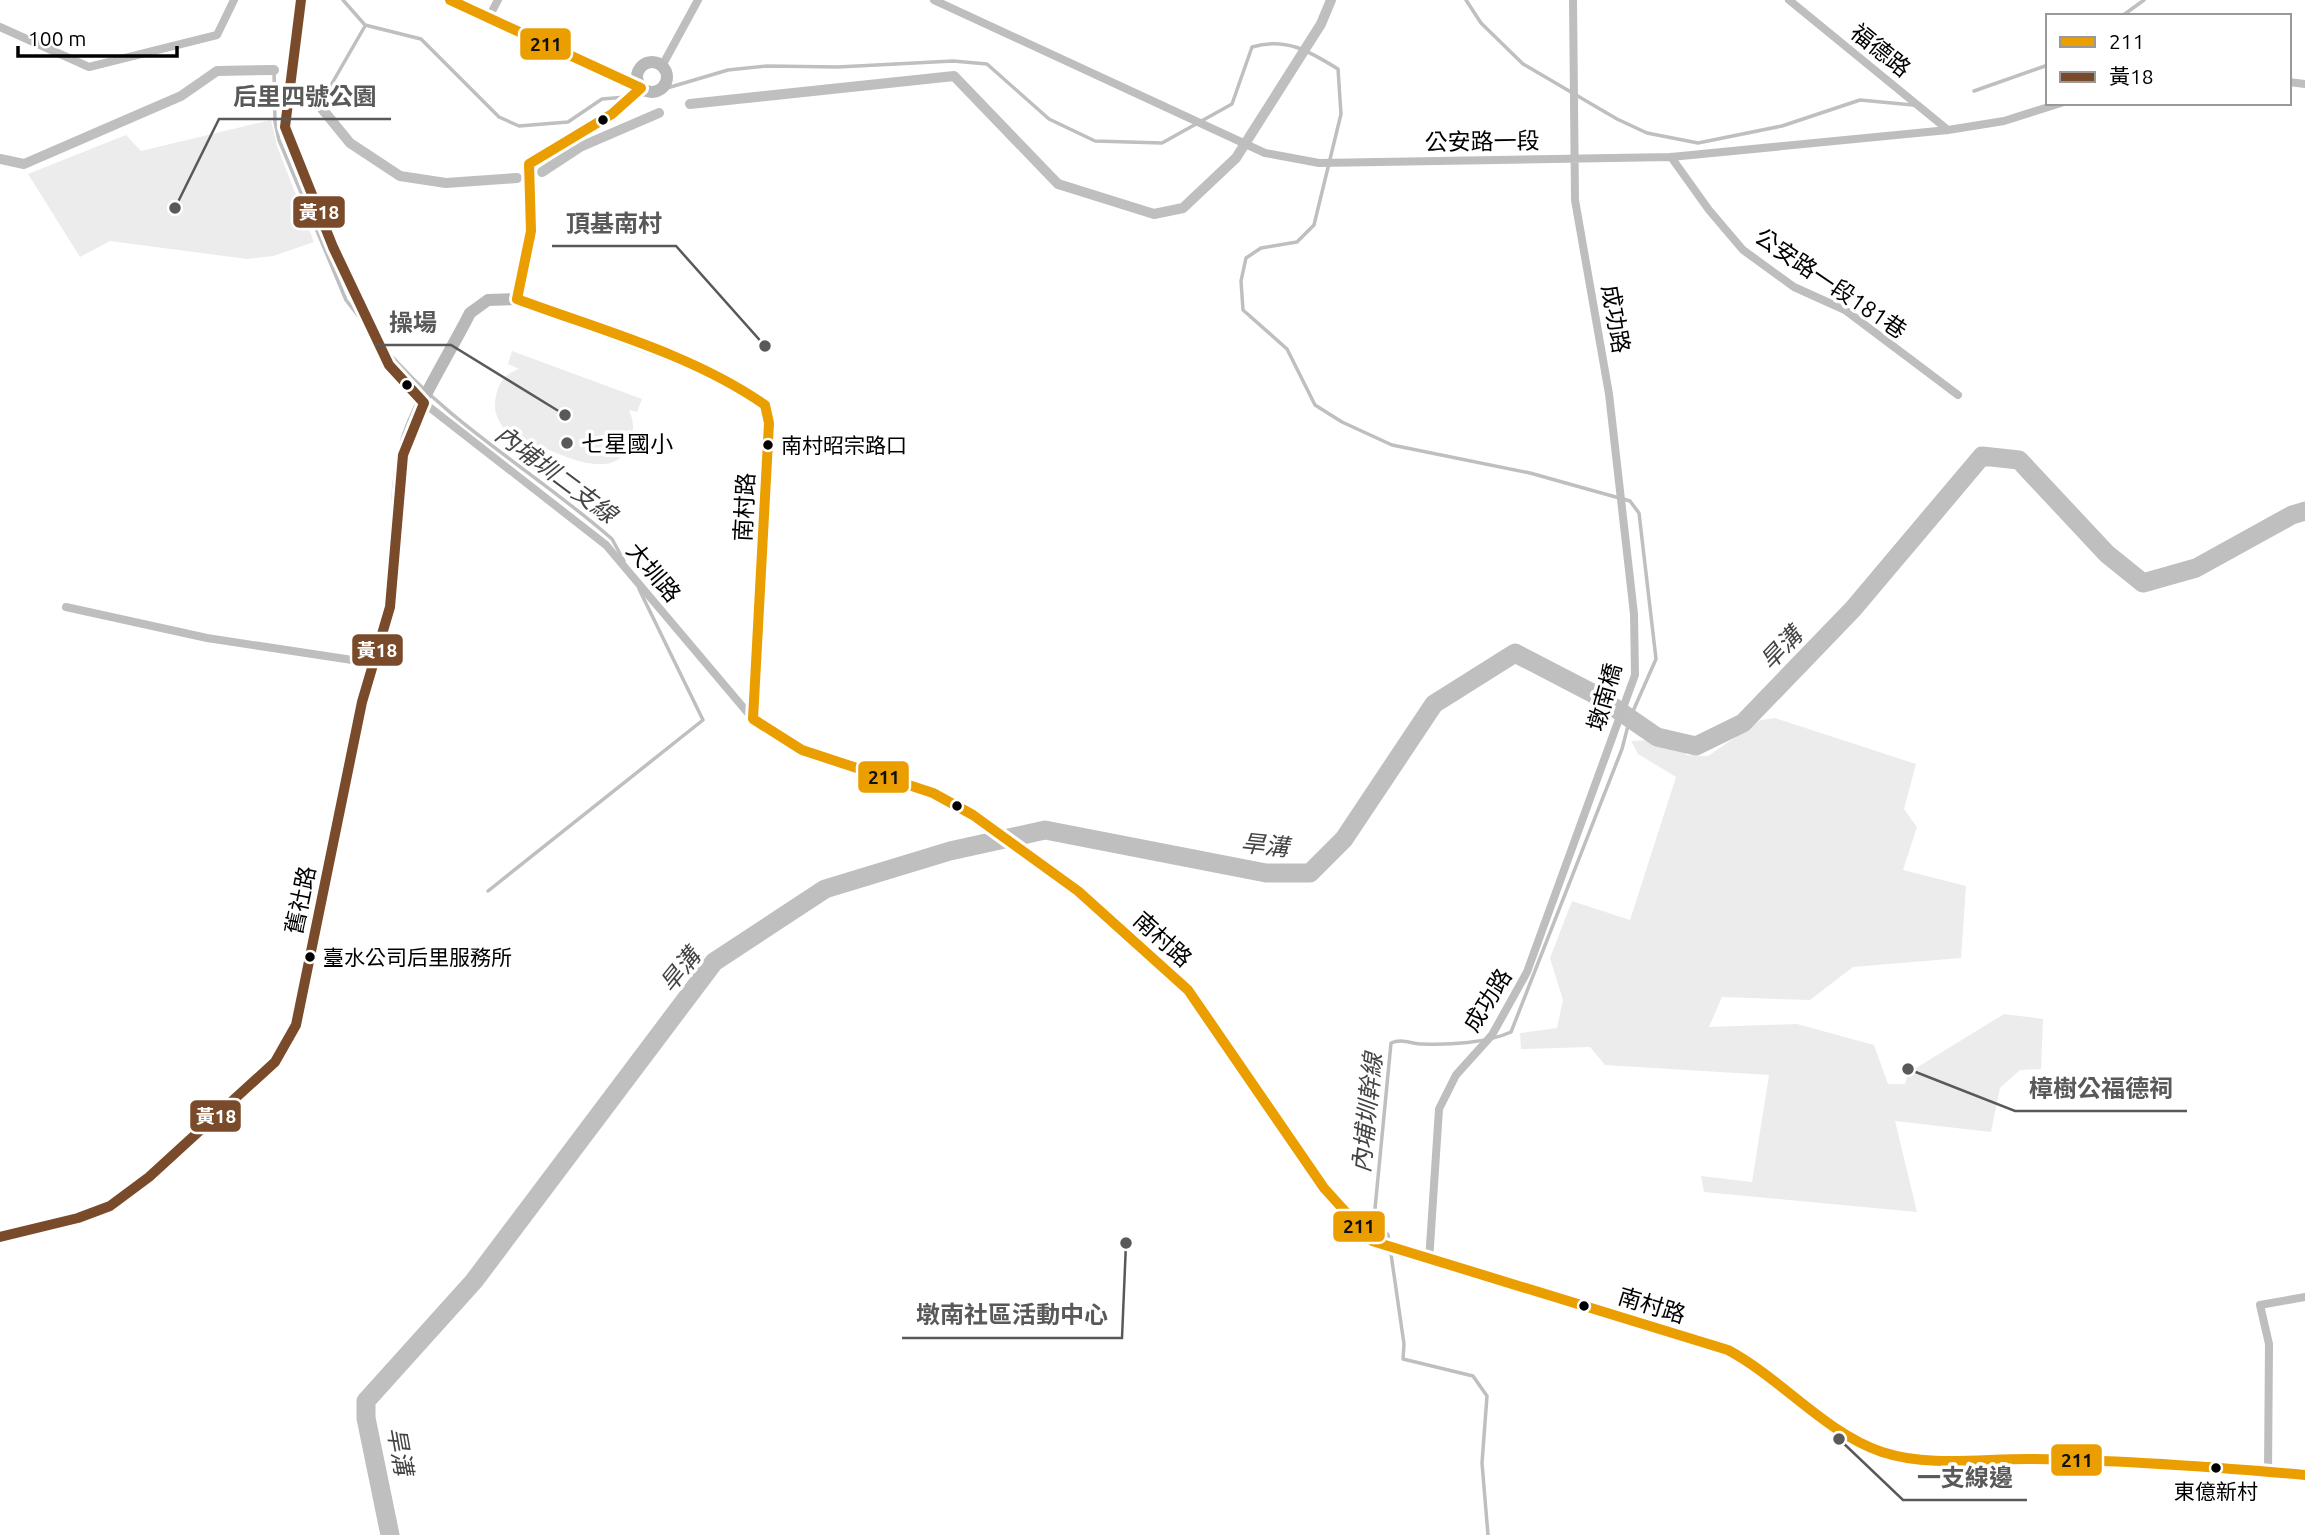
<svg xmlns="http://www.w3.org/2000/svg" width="2305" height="1535" viewBox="0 0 2305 1535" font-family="Ubuntu,'Noto Sans TC',sans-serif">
<rect width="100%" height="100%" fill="#fff"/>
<path fill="#ececec" d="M271,120L277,146L314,242L273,256L247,259L110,241L80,257L28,174L126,135L141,151Z
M512,351L642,399L637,412L629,410C634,421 634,430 631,442C617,481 572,459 546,449C531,443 513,439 503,427C496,418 493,407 496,396C498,383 506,373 519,369L508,364Z
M1775,718L1916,764L1904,809L1917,827L1903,870L1966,886L1961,958L1853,967L1810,1000L1722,997L1709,1027L1797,1024L1874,1045L1888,1084H1905L1908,1073L2004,1014L2043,1019L2041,1069L2020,1070L2000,1088L1991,1132L1895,1121L1917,1212L1704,1192L1701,1176L1752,1182L1769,1075L1605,1065L1590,1047L1521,1049L1520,1033L1557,1028L1563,1000L1550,958L1572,901L1630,920L1676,777L1638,754L1631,741L1676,739L1686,755L1708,756L1761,720Z"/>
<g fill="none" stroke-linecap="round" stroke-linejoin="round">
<path stroke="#bfbfbf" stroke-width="3.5" d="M343,0L365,25L421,39L499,117L519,126L568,122L602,99L626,97
M1466,0L1481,23L1523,64L1617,119L1647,133L1698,143L1782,126L1860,100L1913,105
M2122,16L2144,0
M274,70L275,122L279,140L346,300L367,327
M1974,91L2048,65
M640,96L728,70L767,66L838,67L953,61L987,64L1049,119L1095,141L1162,143L1232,104L1252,47C1286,37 1309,51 1338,69L1341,114L1314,225L1297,242L1261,248L1246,258L1241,281L1243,310L1287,349L1315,405L1342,422L1392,445L1530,473L1630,501L1639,513L1656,659L1630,718L1622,749L1511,1032C1487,1043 1449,1045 1423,1044C1411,1044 1402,1038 1391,1043L1374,1219L1388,1235L1390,1246
M319,106L365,26
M383,346C448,424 537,473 612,539L624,561
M488,891L703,720L639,589
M1391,1254L1404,1344L1403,1359L1473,1376L1487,1396L1482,1463L1488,1535"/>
<path stroke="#bfbfbf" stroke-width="10" d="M305,88L350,143L400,176L446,183L517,178
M690,104L954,76L1058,184L1154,214L1183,208L1236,158L1321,24L1331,0
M0,159L24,164L181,96L217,71L274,70
M542,172L580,147L659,113"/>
<path stroke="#bfbfbf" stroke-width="19" d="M390,1535L366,1418V1401L474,1281L714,962L825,889L950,851L1045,830L1266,873H1310L1344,839L1434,704L1515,653L1596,695L1657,737L1696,746L1743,723L1853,609L1982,456L2019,460L2107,554L2143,583L2196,568L2292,515L2305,511"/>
<path stroke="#bebebe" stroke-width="8" d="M301,0L285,127L333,247L389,365L424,403L606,545L753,719
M450,0L641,88
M934,0L1265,153L1319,163L1671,157L1948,130L2004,121L2061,103
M1789,0L1948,130
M488,19L498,0
M0,27L89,67L217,35L234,0
M662,66L698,0
M2289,82L2305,84
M1671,157L1709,210L1743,250L1794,287L1845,310L1958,395
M66,607L207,638L372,663
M1429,1261L1439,1109L1456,1075L1492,1035L1527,972L1635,675L1634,614L1609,394L1575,200L1573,0
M2268,1472L2269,1344L2260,1305L2305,1297"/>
<path stroke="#b8b8b8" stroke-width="12" d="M637 77a15 15 0 1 1 30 0a15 15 0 1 1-30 0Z
M641,88L612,114L529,164L531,231L517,299L698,367L738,386L765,405L769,423L753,719L802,750L933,793L973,815L1078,891L1188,990L1324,1188L1348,1218L1372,1241L1385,1247L1728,1350C1778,1374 1814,1419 1863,1444C1913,1470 1980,1458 2035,1459C2125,1461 2215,1467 2305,1475
M0,1237L78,1218L110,1206L149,1177L275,1062L296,1025L362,702C372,665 387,631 392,593C399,543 392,487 407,438C420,399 451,351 470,313L488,300L517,299"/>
<g stroke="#fff" stroke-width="16">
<path id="bus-1" d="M450,0L641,88
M641,88L612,114L529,164L531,231L517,299C600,330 692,354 765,405L769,423L753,719L802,750L933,793L973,815L1078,891L1188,990L1324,1188L1372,1241L1728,1350C1782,1379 1824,1432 1882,1452C1931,1468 1985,1458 2035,1459C2125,1460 2215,1467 2305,1475"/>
</g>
<g stroke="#fff" stroke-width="16">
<path id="bus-2" d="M301,0L285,127L333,247L389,365L424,403
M0,1237L78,1218L110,1206L149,1177L275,1062L296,1025L362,702L390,607L403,455L424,403"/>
</g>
<use href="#bus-1" stroke="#eb9e00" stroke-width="10"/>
<use href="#bus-2" stroke="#7a4b2a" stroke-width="10"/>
</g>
<g fill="#000" stroke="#fff" stroke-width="2.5">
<circle cx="603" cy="120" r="6"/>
<circle cx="407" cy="385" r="6"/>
<circle cx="768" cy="445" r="6"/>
<circle cx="957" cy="806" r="6"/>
<circle cx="310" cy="957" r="6"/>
<circle cx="1584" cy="1306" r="6"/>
<circle cx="2216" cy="1468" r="6"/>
</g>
<circle fill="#595959" stroke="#fff" stroke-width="2.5" cx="567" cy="443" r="7"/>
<g text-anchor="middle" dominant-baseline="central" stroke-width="7" stroke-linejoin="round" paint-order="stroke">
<g font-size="21" fill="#000" stroke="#fff" text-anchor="start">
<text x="781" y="445">南村昭宗路口</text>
<text x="323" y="957">臺水公司后里服務所</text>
<text x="2216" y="1491" text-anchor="middle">東億新村</text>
</g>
<g font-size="23" fill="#000" stroke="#fff">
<text transform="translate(1881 50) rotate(39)">福德路</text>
<text transform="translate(1482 141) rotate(-1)">公安路一段</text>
<text transform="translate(1831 283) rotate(34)">公安路一段181巷</text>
<text transform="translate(1616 319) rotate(80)">成功路</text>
<text transform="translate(744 507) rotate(-87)">南村路</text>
<text transform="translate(654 572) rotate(50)">大圳路</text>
<text transform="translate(1604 697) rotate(-74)">墩南橋</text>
<text transform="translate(300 900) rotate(-78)">舊社路</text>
<text transform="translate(1163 939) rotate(42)">南村路</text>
<text transform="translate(1487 1000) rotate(-58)">成功路</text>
<text transform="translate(1652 1305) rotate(17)">南村路</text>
</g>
<g font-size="23" fill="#000" stroke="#fff" text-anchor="start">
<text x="581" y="443">七星國小</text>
</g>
<g font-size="24" font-style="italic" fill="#444" stroke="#fff">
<text transform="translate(556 474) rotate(37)">內埔圳二支線</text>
<text transform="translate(1781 648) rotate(-46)">旱溝</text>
<text transform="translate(1265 845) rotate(6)">旱溝</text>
<text transform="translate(680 970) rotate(-51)">旱溝</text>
<text transform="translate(1367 1113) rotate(-84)">內埔圳幹線</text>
<text transform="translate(400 1451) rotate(80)">旱溝</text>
</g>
</g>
<path fill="none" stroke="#595959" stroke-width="2.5" d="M175 208L219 119H391M765 346L676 246H552M565 415L451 345H375M1908 1069L2015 1111H2187M1126 1243L1122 1338H902M1839 1439L1903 1500H2027"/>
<g fill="#595959" stroke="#fff" stroke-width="2.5">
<circle cx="175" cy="208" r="7"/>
<circle cx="765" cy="346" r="7"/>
<circle cx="565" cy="415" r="7"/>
<circle cx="1908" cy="1069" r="7"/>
<circle cx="1126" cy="1243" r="7"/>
<circle cx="1839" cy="1439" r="7"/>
</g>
<g font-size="24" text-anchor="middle" font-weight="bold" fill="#595959" stroke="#fff" stroke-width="7" stroke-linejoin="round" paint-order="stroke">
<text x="305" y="105">后里四號公園</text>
<text x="614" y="232">頂基南村</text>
<text x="413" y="331">操場</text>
<text x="2101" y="1097">樟樹公福德祠</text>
<text x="1012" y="1323">墩南社區活動中心</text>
<text x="1965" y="1486">一支線邊</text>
</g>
<g stroke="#fff" stroke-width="2.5">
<rect x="519" y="27" width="53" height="34" rx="7" fill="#eb9e00"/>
<rect x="292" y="195" width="54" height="34" rx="7" fill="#7a4b2a"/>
<rect x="351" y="633" width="53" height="34" rx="7" fill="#7a4b2a"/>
<rect x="857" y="760" width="53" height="34" rx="7" fill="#eb9e00"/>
<rect x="189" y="1099" width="53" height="34" rx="7" fill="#7a4b2a"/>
<rect x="1332" y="1210" width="54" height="33" rx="7" fill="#eb9e00"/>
<rect x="2050" y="1443" width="53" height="34" rx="7" fill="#eb9e00"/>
</g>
<g font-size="19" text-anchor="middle" font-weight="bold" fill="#fff">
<text x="319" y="219">黃18</text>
<text x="377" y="657">黃18</text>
<text x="216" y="1123">黃18</text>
</g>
<g font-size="19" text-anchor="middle" font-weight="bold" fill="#111">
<text x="546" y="51">211</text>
<text x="884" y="784">211</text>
<text x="1359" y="1233">211</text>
<text x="2077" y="1467">211</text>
</g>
<rect x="2046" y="14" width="245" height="91" fill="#ffffff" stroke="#999999" stroke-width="2"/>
<rect x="2060" y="37" width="35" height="10" fill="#eb9e00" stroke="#999999" stroke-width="2"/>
<text x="2109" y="49" font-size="21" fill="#000000">211</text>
<rect x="2060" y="72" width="35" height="10" fill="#7a4b2a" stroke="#999999" stroke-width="2"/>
<text x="2109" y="84" font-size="21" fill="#000000">黃18</text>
<path d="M18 46v10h159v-10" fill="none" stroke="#000000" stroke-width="3.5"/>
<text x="28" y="46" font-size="21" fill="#000000" stroke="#ffffff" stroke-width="5" paint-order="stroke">100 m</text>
</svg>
